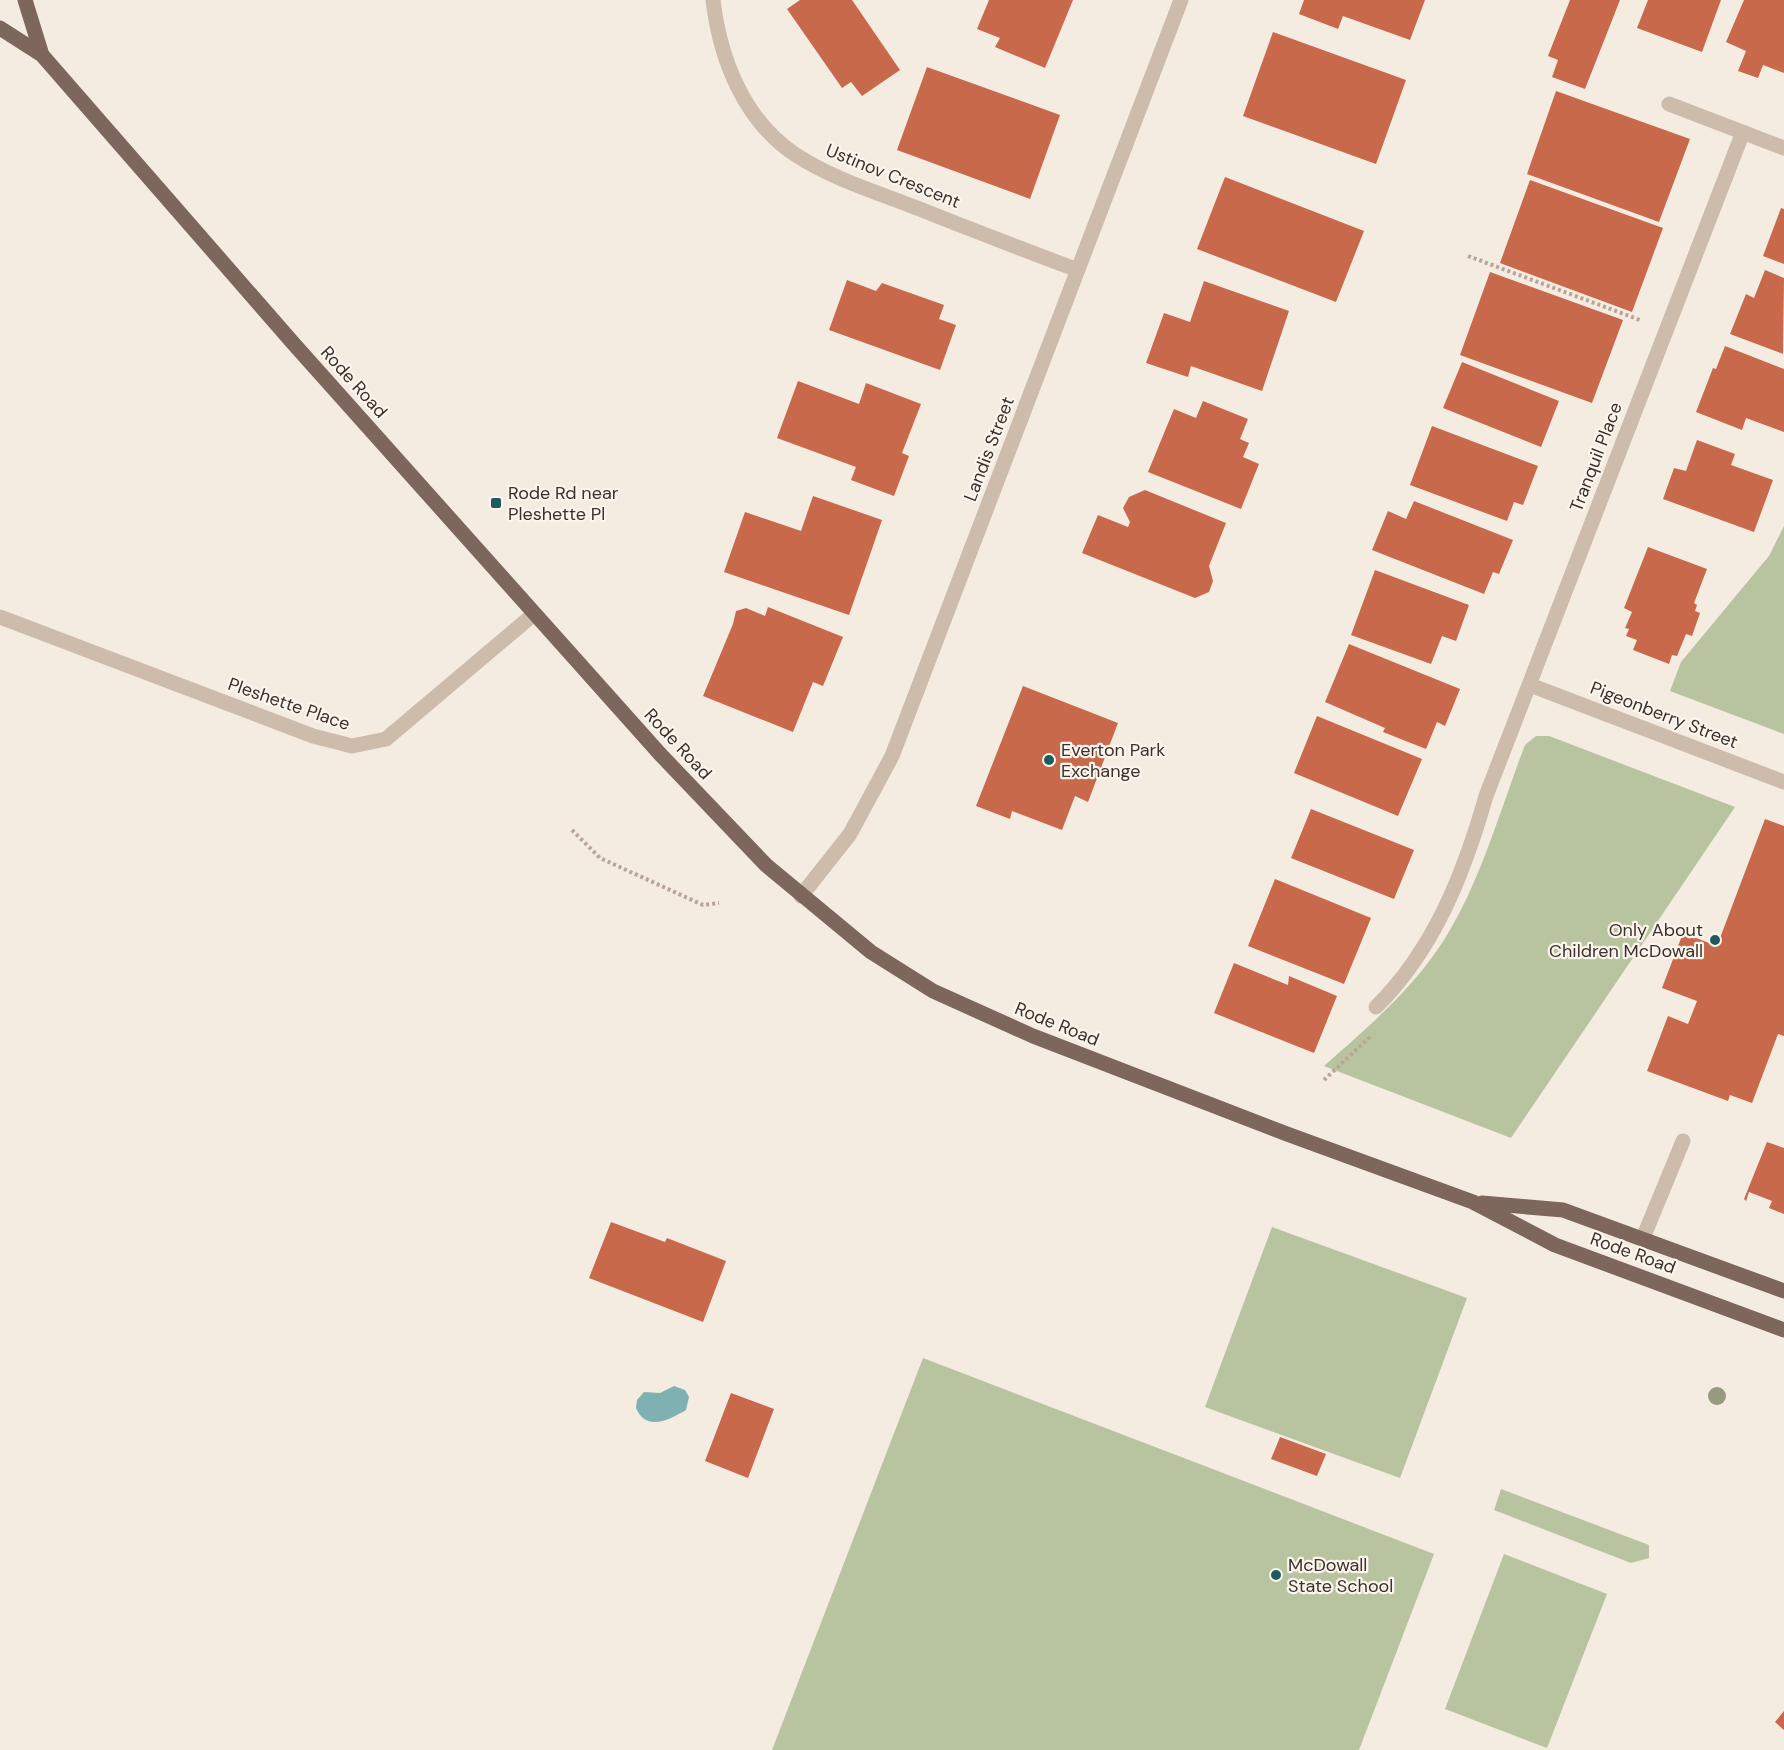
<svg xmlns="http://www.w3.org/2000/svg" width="1784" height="1750" viewBox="0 0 1784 1750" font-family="'DM Sans',sans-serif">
<rect width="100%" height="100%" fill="#f4ebe1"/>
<path fill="#b8c4a0" d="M1784,526V734L1670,691L1681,662L1769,556Z
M1536,736H1549L1735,807L1511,1138L1324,1066C1368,1027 1412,990 1444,940C1481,881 1500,810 1525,745Z
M1272,1227L1467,1298L1400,1478L1205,1407Z
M923,1358L1434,1554L1359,1750H772Z
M1501,1489L1649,1545V1558L1631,1563L1494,1510Z
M1504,1554L1607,1594L1547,1748L1445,1709Z"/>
<path fill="#7fb0b2" d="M674,1386L685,1390L689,1397L686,1410C669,1420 646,1432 636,1408L637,1400L644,1392L660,1393Z"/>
<path fill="#c8694b" d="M800,0H852L900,70L862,96L851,82L842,88L787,9Z
M989,0H1073L1045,68L995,47L1000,38L977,29Z
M1304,0H1425L1410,40L1343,16L1338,29L1299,14Z
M1570,0H1620L1585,89L1552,77L1558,60L1548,56Z
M1648,0H1721L1702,52L1637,28Z
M1744,0H1784V73L1763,65L1758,78L1738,71L1746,51L1726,42Z
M1273,32L1406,80L1376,164L1243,116Z
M927,67L1060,115L1030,199L897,150Z
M1556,91L1690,139L1659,222L1527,174Z
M1225,177L1364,231L1336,302L1197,249Z
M1530,180L1663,228L1632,312L1500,263Z
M1781,208L1784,209V264L1763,256Z
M1765,270L1784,278L1783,354L1730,334L1746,294L1754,298Z
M1490,272L1623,320L1592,403L1460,355Z
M847,280L876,291L882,283L944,305L939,319L956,325L940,370L829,330Z
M1204,281L1289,311L1262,391L1191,366L1188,377L1146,363L1164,313L1190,322Z
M1725,346L1784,369V432L1746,418L1742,430L1696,412L1713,368L1716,369Z
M1462,362L1559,401L1541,447L1443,408Z
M798,381L859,404L866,383L921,404L902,453L909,456L894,496L851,480L856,467L777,438Z
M1203,401L1248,419L1240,439L1249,443L1243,457L1259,464L1241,509L1148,472L1174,409L1196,418Z
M1432,426L1538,466L1523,505L1514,502L1507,521L1410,485Z
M1697,440L1735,454L1731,465L1773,480L1754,532L1663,499L1674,468L1686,471Z
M1145,490L1226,523L1209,566L1213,581L1209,592L1195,598L1082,553L1098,515L1128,527L1130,522L1123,508L1129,497Z
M813,496L882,520L849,615L724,572L745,512L801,531Z
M1414,501L1513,540L1499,574L1493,572L1484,594L1372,550L1388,511L1406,519Z
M1648,547L1707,569L1694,603L1697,605L1695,611L1700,613L1692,636L1686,634L1677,656L1672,655L1669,664L1633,650L1637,640L1626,636L1629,629L1625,628L1632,612L1624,608Z
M1375,570L1469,605L1456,641L1442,636L1431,664L1351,635Z
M768,607L843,637L823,686L813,682L793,732L703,696L733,624L736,611L746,608L765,616Z
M1349,644L1460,689L1445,726L1437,722L1426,749L1383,732L1385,728L1325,702Z
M1023,686L1118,723L1088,802L1075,796L1062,830L1012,811L1010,819L976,806Z
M1317,716L1422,759L1398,816L1294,773Z
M1311,809L1414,850L1394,899L1291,858Z
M1765,819L1784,826V1036L1778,1034L1752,1103L1730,1095L1728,1101L1647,1071L1668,1016L1688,1024L1697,1001L1662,988L1683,933L1717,946Z
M1275,879L1371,918L1344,984L1248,946Z
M1234,963L1288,985L1289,976L1337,996L1314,1053L1214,1013Z
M1767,1142L1784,1148V1214L1769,1208L1772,1201L1749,1192L1746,1201L1744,1199Z
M611,1222L665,1242L667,1238L726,1261L703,1322L589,1278Z
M731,1393L774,1409L748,1478L705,1461Z
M1280,1437L1326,1454L1317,1476L1271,1459Z
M1784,1711V1730L1775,1722Z"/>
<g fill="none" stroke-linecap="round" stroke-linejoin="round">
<path stroke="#b9a596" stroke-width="4" stroke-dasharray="3 3" stroke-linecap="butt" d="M1468,256L1640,320
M572,830L600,858L703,905L719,903
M1324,1080L1372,1035"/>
<path stroke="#cdbbac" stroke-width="15" d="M713,0C720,59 744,121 796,155C833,179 876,192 917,208C970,229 1024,250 1078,270
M1669,104L1784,148
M0,617L313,736L352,746L386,739L534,614
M1530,685L1784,782
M801,896L850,834L892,756L1181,0
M1376,1007C1434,950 1464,873 1486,796L1743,132
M1643,1238L1683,1141"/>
<path stroke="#7d675c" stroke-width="15" d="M25,0L42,55
M0,28L42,55L293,343L660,754L766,865L871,952L933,991L1033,1036L1287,1134L1473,1202L1555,1245L1784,1330
M1482,1203L1563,1210L1784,1291"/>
</g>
<circle fill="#969b7f" cx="1717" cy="1396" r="9"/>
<g fill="#1f5a5e" stroke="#fbf5ee" stroke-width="2">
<rect x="490" y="497" width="12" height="12" rx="3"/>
<circle cx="1049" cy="760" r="6"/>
<circle cx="1715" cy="940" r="6"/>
<circle cx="1276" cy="1575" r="6"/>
</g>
<g text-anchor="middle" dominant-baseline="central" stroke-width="4.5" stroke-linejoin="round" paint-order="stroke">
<g font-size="18" fill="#3b302b" stroke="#fbf5ee">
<text transform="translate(893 176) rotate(22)">Ustinov Crescent</text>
<text transform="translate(354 382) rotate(48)">Rode Road</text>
<text transform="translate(989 449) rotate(-69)">Landis Street</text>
<text transform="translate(1596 457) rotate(-69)">Tranquil Place</text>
<text transform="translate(289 704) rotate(19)">Pleshette Place</text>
<text transform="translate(1664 715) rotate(21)">Pigeonberry Street</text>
<text transform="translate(678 744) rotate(47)">Rode Road</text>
<text transform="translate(1057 1024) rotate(22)">Rode Road</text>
<text transform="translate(1633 1253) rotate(20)">Rode Road</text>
</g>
<g font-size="18" fill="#3b302b" stroke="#fbf5ee" text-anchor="start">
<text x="508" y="493">Rode Rd near<tspan x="508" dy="21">Pleshette Pl</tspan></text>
<text x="1061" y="750">Everton Park<tspan x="1061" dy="21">Exchange</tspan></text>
<text x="1703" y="930" text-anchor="end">Only About<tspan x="1703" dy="21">Children McDowall</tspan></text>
<text x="1288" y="1565">McDowall<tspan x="1288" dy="21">State School</tspan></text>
</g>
</g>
</svg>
